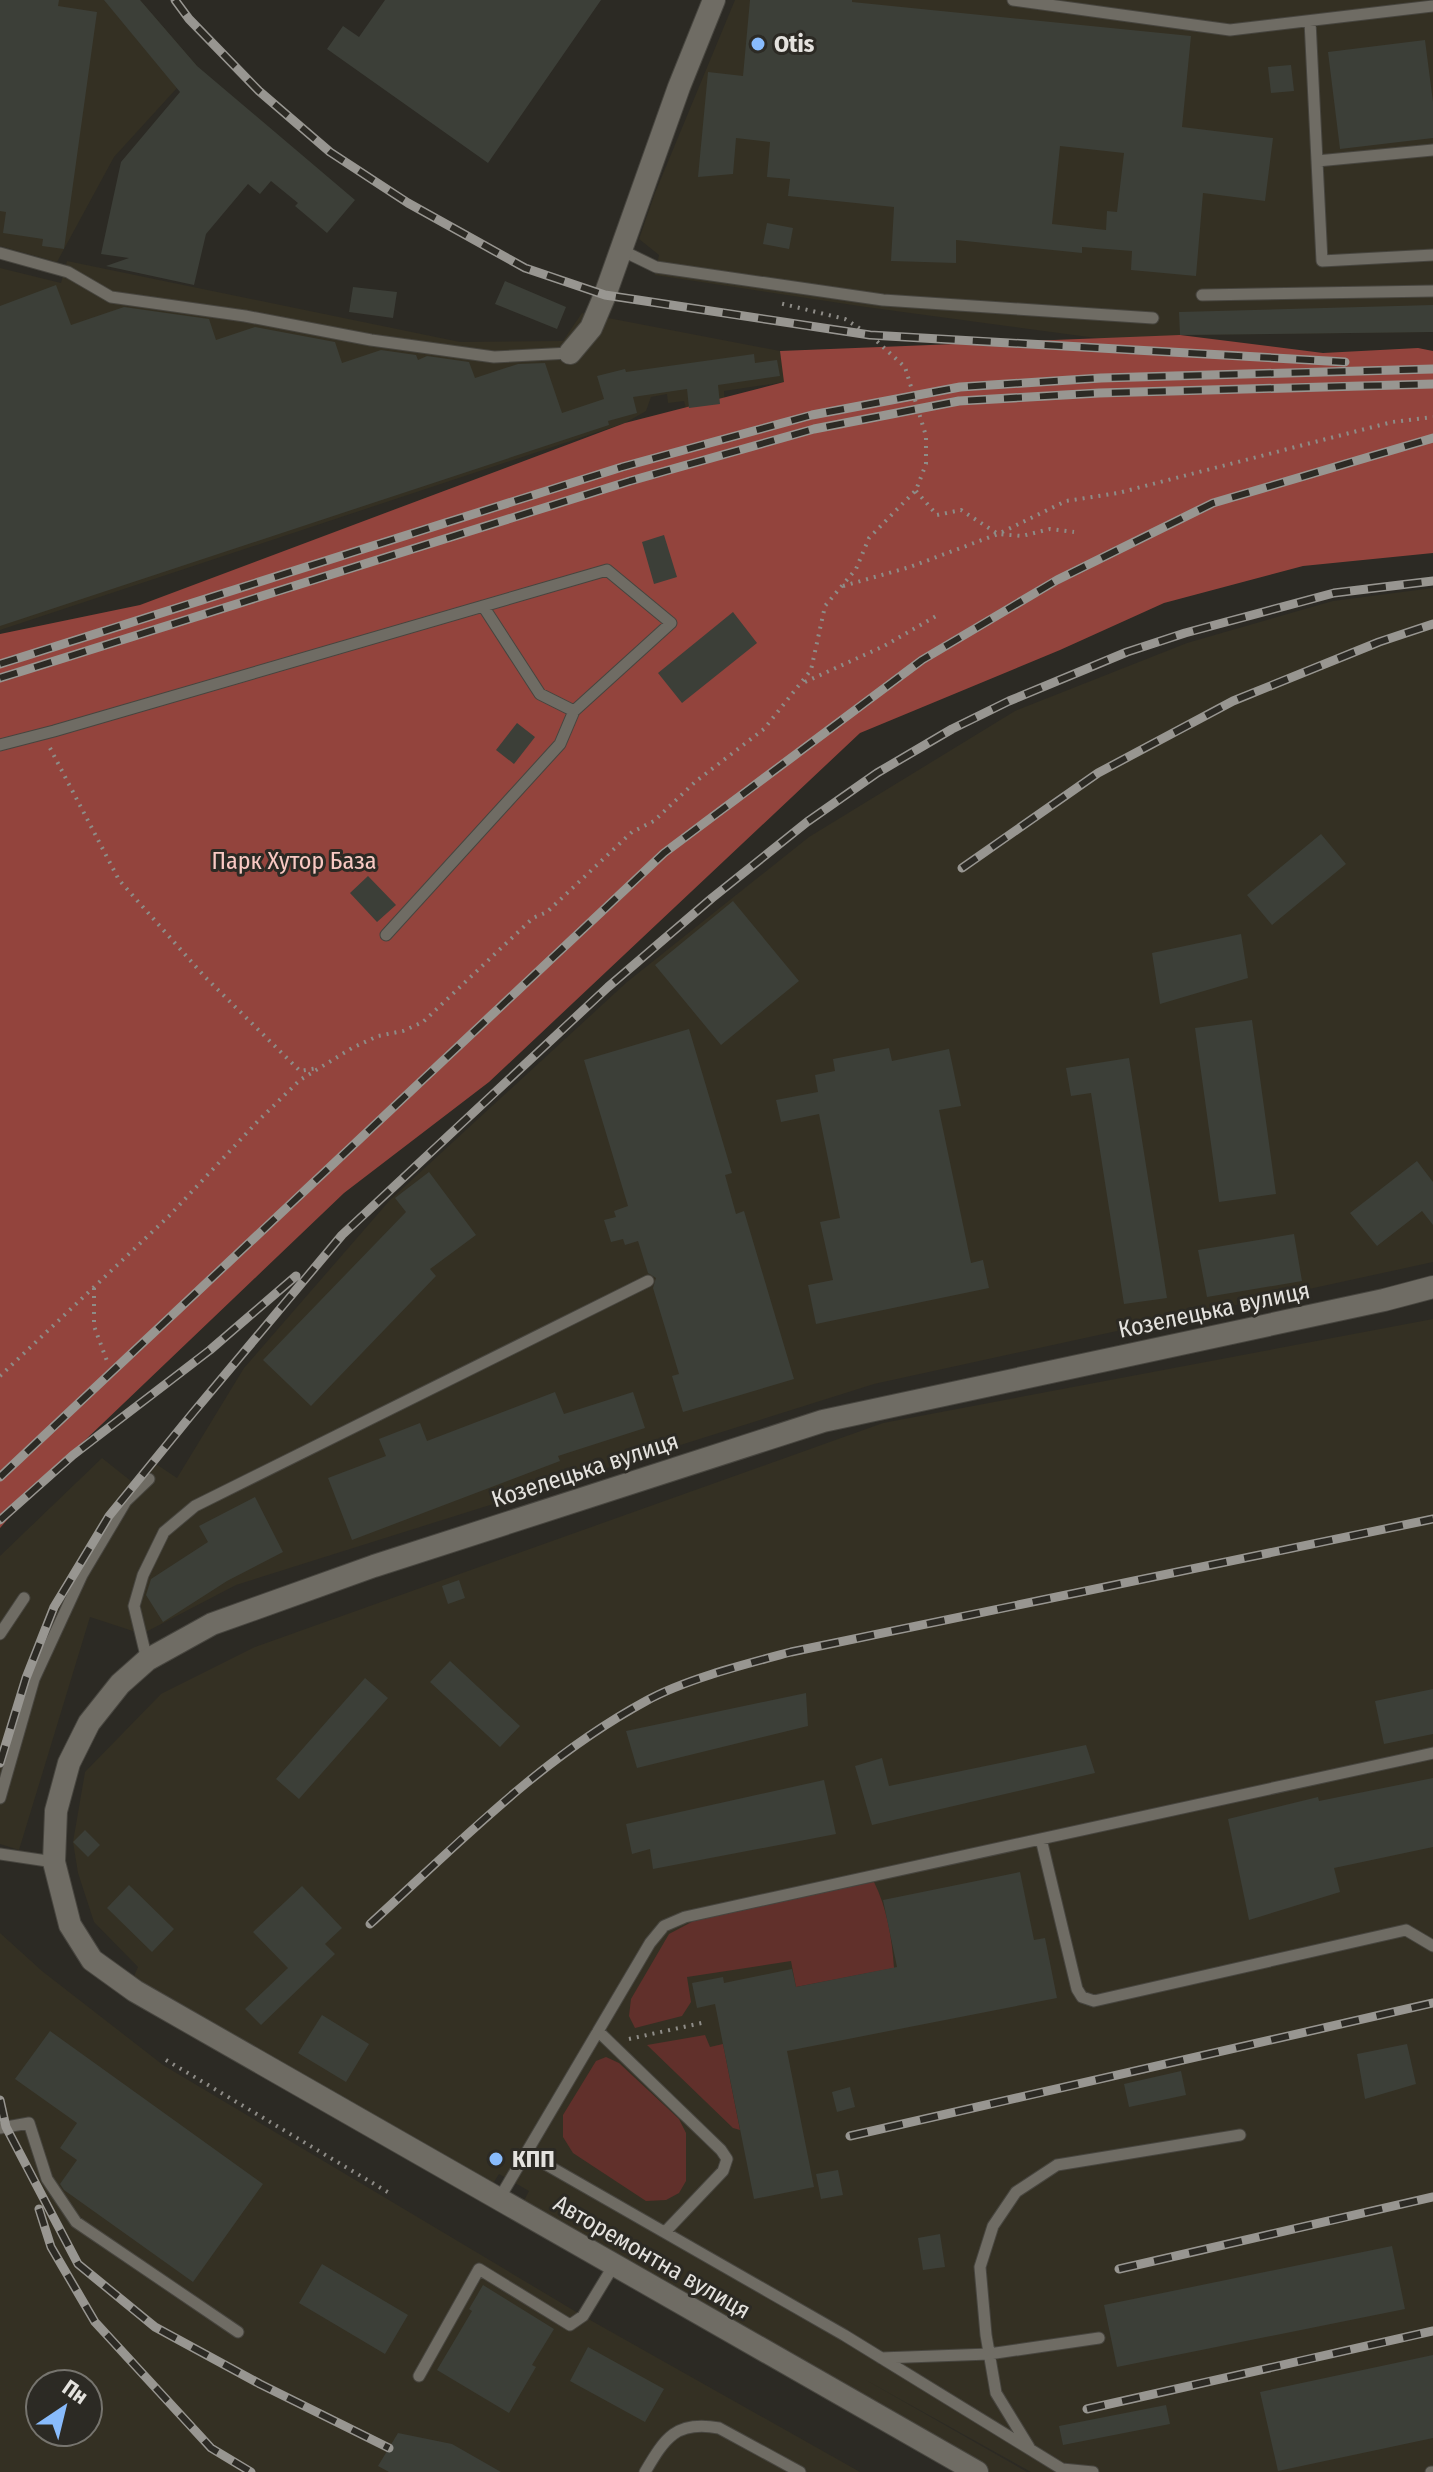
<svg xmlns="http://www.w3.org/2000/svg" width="1433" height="2472" viewBox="0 0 1433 2472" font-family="'Fira Sans Condensed',sans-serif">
<rect width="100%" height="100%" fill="#2c2a24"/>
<path fill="#343023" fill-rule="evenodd" d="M0,0H140L197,66L114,157L57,262L0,246Z
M735,0H1433V332L1181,335L1178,349L866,307L655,275L659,255L639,239L655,193Z
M67,261L460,342L563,341L582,313L780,351L785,382L724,391L725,407L687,412L684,401L668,403L667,394L651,397L646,411L625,423L0,630V268L61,283Z
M1433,588V1262L874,1384L236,1585L142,1634L90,1617L19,1850L0,1844V1556L102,1458L136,1485L156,1464L177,1478L244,1368L390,1200L627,982L809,837L1015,711L1187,643L1333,601Z
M1433,1319V2472H1031L864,2379L1027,2472H966L515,2218L529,2191L499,2174L489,2190L127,1992L138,1967L94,1922L78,1873L73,1842L85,1772L161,1694L255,1647L883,1423Z
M0,1933L42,1971L163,2065L583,2316L860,2472H0ZM40,2384H88V2432H40Z"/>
<path fill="#61302b" d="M874,1882C887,1908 892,1938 894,1968L796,1987L791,1961L687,1977L691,2002L682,2016L635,2028L629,2016L631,1999L669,1934L701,1917Z
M705,2035L710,2047L723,2044L740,2130L733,2128L647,2045Z
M606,2057L619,2063L679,2119L686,2133V2181L679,2193L666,2200L646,2201L573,2153L563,2137V2115L596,2061Z"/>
<path fill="#93443d" d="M1180,335L1323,353L1418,348L1433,351V553L1303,566L1164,603L1060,650L860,733L489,1082L344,1193L35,1488L0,1528V634L140,605L625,423L784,382L780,351Z"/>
<path fill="#3c3f38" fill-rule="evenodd" d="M0,0H59L58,6L97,12L64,249L42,246L43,239L3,233L6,212L0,211Z
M104,0H140L197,66L355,200L327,233L295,206L298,203L271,181L260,194L248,184L206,234L194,285L106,266L129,258L101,254L121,162L180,92Z
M385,0H601L488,163L327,49L343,26L359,37Z
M750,0H852V2L1191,36L1182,127L1273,138L1265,201L1203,193L1196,276L1131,270L1132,251L1082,247V253L956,240V263L891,261L894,207L788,196L790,179L767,177L770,142L736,138L733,174L698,177L708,72L743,76ZM1060,146L1124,153L1117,212L1107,211L1106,230L1052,224Z
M1425,40L1433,102V138L1340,149L1328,52Z
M1291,65L1294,91L1271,93L1268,67Z
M767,223L793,228L789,249L763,244Z
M505,281L566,307L557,329L495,304Z
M56,285L71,325L124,307L209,319L216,340L255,327L335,342L342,363L381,350L416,355L418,360L427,356L469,362L475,378L518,364L545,363L562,413L604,399L597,376L625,369L626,372L754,354L755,363L777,360L780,376L718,385L720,404L689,408L687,389L633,397L637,413L608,421L609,425L0,626V306Z
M353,287L397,292L393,318L349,312Z
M1433,305V332L1180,335L1179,312Z
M664,535L677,577L654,584L642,542Z
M733,612L757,643L682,703L658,673Z
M517,723L535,737L514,764L496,750Z
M1321,834L1346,864L1272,925L1247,895Z
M368,876L396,905L377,922L350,893Z
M733,901L799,981L721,1045L655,965Z
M1241,934L1248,978L1160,1004L1152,953Z
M1252,1020L1276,1194L1219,1202L1195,1028Z
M689,1029L732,1173L725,1175L736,1214L744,1211L794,1379L683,1412L672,1376L679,1374L653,1288L656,1278L648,1273L638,1241L625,1245L623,1239L611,1242L604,1220L616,1217L614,1211L628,1206L584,1060Z
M889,1048L892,1061L949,1049L961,1106L939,1110L971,1263L983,1260L989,1288L816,1324L808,1285L833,1280L820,1222L840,1218L819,1114L781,1122L776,1100L818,1092L815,1075L835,1071L833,1059Z
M1129,1058L1167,1298L1124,1304L1091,1093L1071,1096L1066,1068Z
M1417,1161L1433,1182V1225L1422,1211L1377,1246L1350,1213Z
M429,1172L476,1235L430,1269L436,1276L311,1406L263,1360L406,1212L395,1198Z
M1294,1234L1302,1281L1207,1297L1198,1250Z
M555,1392L564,1414L633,1392L645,1428L558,1456L560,1461L352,1540L328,1478L386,1456L379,1439L420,1423L427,1441Z
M255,1497L283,1552L227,1581L163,1622L146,1595L151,1579L208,1542L199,1526Z
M459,1580L465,1598L448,1604L442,1586Z
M450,1661L520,1726L500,1747L430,1682Z
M365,1678L388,1698L299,1799L276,1779Z
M1433,1689V1734L1384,1744L1375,1701Z
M806,1693L808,1726L637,1768L626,1731Z
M1086,1745L1095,1773L872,1825L855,1766L882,1758L889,1786Z
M1433,1778V1847L1334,1868L1340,1892L1249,1920L1228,1819L1318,1797L1319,1801Z
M824,1780L836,1834L653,1869L650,1849L632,1854L626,1824Z
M85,1830L100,1845L88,1857L73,1842Z
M1020,1872L1034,1940L1045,1938L1057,1998L787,2051L814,2187L754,2199L715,2004L697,2008L692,1983L723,1977L724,1983L792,1969L796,1987L897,1967L883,1900Z
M129,1885L174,1929L152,1952L107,1908Z
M302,1886L342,1928L325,1944L335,1954L261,2025L245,2009L288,1968L253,1932Z
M322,2015L369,2044L346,2082L298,2053Z
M50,2031L263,2184L193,2282L64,2190L60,2184L77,2160L60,2148L77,2123L15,2079Z
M1407,2044L1416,2084L1365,2099L1357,2054Z
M1181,2071L1186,2095L1129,2107L1124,2084Z
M850,2087L855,2107L837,2112L832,2092Z
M838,2170L843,2195L821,2199L816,2174Z
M940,2234L945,2267L923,2270L918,2238Z
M1392,2246L1405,2309L1117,2367L1104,2305Z
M322,2264L408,2315L385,2354L299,2303Z
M483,2285L554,2329L532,2365L536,2367L509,2413L437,2370L472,2311L469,2309Z
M588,2347L664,2389L645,2422L570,2381Z
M1433,2355V2438L1278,2471L1260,2392Z
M1166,2405L1170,2424L1063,2445L1059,2426Z
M398,2433L452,2444L501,2472H389L378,2466Z"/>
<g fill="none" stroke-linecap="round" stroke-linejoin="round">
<g stroke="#47453f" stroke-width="13">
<path id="service" d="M1013,0L1230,30L1433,6
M1310,21L1322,261L1433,255
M1317,161L1433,150
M621,250L656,267L883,300L1153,318
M0,253L68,272L111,297L245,316L371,340L494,357L570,353
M1202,295L1433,291
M483,606L540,694L574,711
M0,745L54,731L607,570L671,623L574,711L560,744L386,935
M0,1634L24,1598
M147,1660L134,1606L143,1575L164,1532L195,1506L648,1281
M0,1798L34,1679L82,1575L126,1501L149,1479
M1041,1839L1077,1989L1082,1997L1094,2001L1406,1930L1433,1946
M0,1854L54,1862
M598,2031L721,2150L727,2159L723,2171L665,2232
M0,2128L29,2123L47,2179L76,2222L238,2332
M526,2153L844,2335L1062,2469L1093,2472
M499,2199L650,1943L664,1926L685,1917L1433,1753
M881,2358L989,2354L1099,2338
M419,2376L479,2269L570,2325L583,2316L614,2265
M1029,2447L996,2393L986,2335L980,2267L993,2226L1016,2192L1057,2165L1240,2135
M645,2472C665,2438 676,2420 719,2428L800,2472
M1431,2472H1433"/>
</g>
<g stroke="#47453f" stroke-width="24">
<path id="minor" d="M570,353L591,328L605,295L679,87L714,0
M977,2472L135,1991L92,1960L70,1925L54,1862L56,1811L69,1763L89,1723L120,1684L147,1660L212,1624L374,1566L823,1421L1384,1300L1433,1287"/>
</g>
<path stroke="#8e8c87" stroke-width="4" stroke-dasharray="2 6" stroke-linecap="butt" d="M916,491L937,515L961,510L998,534L1022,536L1050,529L1074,532
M843,586L910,567L998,534L1066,501L1118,493L1392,422L1433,417
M805,682L884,646L936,616
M50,748L119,880L205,977L300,1071L318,1068
M94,1288V1326L107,1361
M0,1376L170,1215L258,1121L300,1080L352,1048L378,1036L403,1031L423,1022L533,918L547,912L632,832L654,821L695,782L764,729L811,670L825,606L856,569L869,538L916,490L926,464V436L905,367L870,335L845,319L779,303
M629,2039L706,2022
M166,2060L391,2194"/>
<use href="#service" stroke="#6f6c64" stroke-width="11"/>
<use href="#minor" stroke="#6f6c64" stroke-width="22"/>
<g stroke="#989691" stroke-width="9">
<path id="rail" d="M175,0L189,19L259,91L330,152L408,203L525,268L605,295L870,335L1345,362
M0,664L622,467L812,415L960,387L1101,378L1433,369
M0,678L630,481L814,429L959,401L1099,393L1433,384
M962,868L1098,773L1233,701L1379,642L1433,624
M0,1477L664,853L922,660L1057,580L1213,503L1433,438
M0,1520L73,1455L210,1350L296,1276
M0,1763L26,1678L54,1607L109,1516L192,1414L342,1235L608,987L712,898L807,822L877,773L952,729L1009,701L1127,652L1185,633L1334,593L1433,581
M370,1924C458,1844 541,1758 646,1701C686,1679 746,1664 791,1652L1433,1519
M0,2100L6,2127L78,2264L155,2327L260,2384L389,2448
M850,2136L1433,2003
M39,2209L51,2247L95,2322L211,2448L251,2472
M1119,2269L1433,2197
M1087,2409L1433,2331"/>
</g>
<use href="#rail" stroke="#2c2a24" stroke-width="6" stroke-dasharray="18" stroke-linecap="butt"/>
</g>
<g fill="#88bbfc" stroke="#2c2a24" stroke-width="3">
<circle cx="758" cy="44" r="8"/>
<circle cx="496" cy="2159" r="8"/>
</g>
<g text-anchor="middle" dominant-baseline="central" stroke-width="6" stroke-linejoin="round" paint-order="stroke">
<g font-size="24" font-weight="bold" fill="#e4e2de" stroke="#2c2a24" text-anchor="start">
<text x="774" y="44">Otis</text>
<text x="512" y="2159">КПП</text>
</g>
<g font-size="24" fill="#f9c9c3" stroke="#2c2a24">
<text x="294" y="861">Парк Хутор База</text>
</g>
<g font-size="24" fill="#e4e2de" stroke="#2c2a24">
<text transform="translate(1214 1310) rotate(-12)">Козелецька вулиця</text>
<text transform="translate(585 1470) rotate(-18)">Козелецька вулиця</text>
<text transform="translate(652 2257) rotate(30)">Авторемонтна вулиця</text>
</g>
</g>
<g transform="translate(64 2408) rotate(35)"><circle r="38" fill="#2c2a24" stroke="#76746e" stroke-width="2"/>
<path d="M0-6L14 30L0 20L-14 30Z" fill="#88bbfc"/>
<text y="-12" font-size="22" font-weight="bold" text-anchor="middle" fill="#e4e2de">Пн</text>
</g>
</svg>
